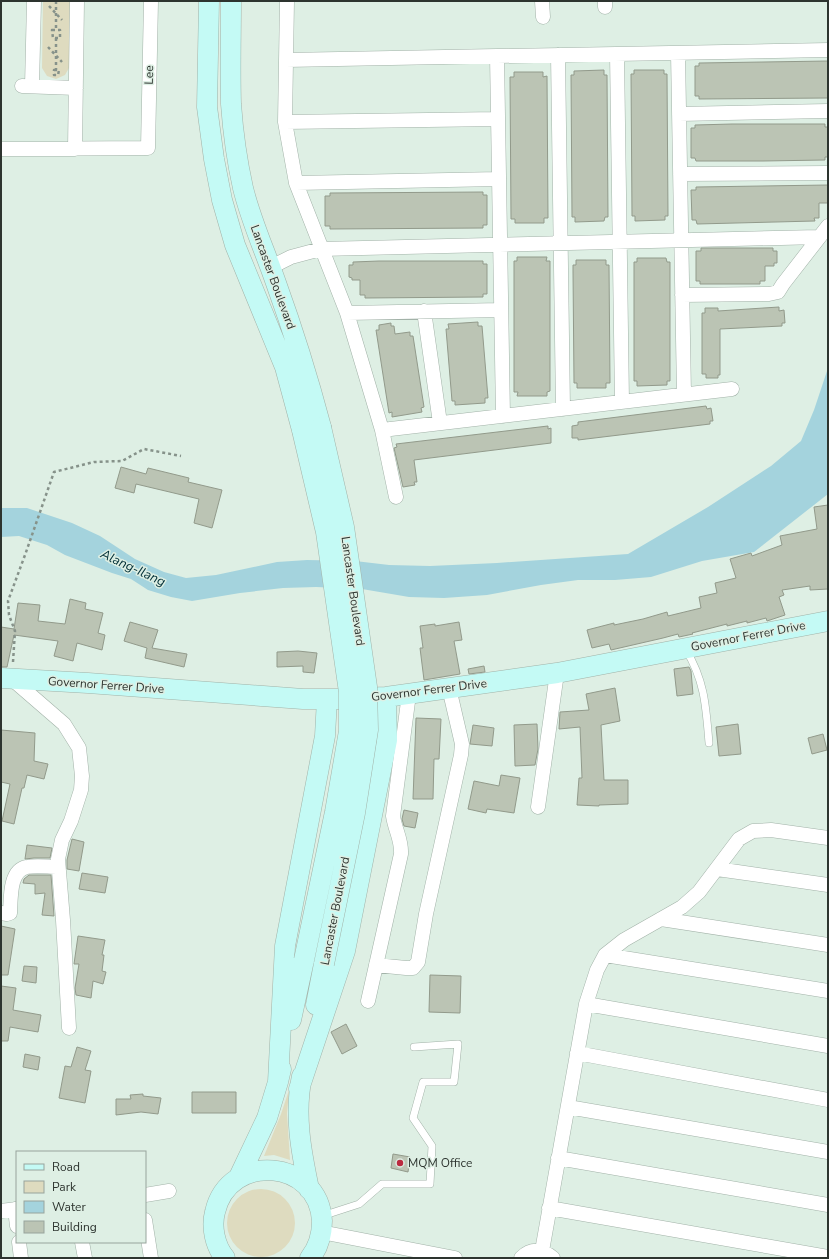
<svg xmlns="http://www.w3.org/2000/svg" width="829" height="1259" viewBox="0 0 829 1259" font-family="'Nunito Sans',sans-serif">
<rect width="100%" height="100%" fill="#deefe4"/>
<path fill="#dedbbf" d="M43,1H71L69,68L65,75L56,79L47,76L42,68Z
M289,1090L287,1114L290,1160L274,1155L264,1156L281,1114Z
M227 1223a34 34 0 1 1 68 0a34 34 0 1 1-68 0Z"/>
<path fill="#a4d3dd" d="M828,368V494L754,552L702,561L651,577L615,580H578L541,585L487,595L444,598L409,597L362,589L316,587L283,588L240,593L192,601L171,597L148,590L131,579L112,573L65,555L47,545L19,536L1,537V508H27L72,523L100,536L135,559L164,572L186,578L216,575L277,562L307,560L355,561L389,565L430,566L497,563L628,554L708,507L771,466L801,441L814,410Z"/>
<path fill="#bbc4b4" stroke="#929a8b" d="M828,61V98L699,99V96H695V66H699V63Z
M604,70V75H607L608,217H605L604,221L575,222V217H572L571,75H574V71Z
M634,70H664V74H667L668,216H665V220L635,221V216H632L631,74H634Z
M514,72H543V77L547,76L548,218H544V223H515V219H511L510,77H514Z
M732,124H825V127H828V157H825V160L763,161H696L695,158H691V128H695V125Z
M828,185V203H819V218H814L815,221L697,224L696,220H692L691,190H696V187Z
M483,192V195H487V225H483V228L330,229V226H325V196H330V193Z
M701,248H773V251H777V263H774V266H765V281H760V284H700V281H696V251H701Z
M517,257H547L546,261H550V391L547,392V396H517L518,392H514V261H517Z
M637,258H666L667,262H670V381H667V385L637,386V381H634V262H637Z
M576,260H606V265H609L610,383H606V388H577V383H574L573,271V265H576Z
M379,261H483V264H487V294H483V297L365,298V295H360V280H352V278L349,277V265H353V262Z
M779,307V311L784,310L785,323H782V326L720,329V375H718V378H706V374H702V313H705V308H718V311Z
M478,322V326H482L488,398H485V403L455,405V401H452L446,329H449L448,324Z
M391,323V326H394L395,334L410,332V336H413L424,407L421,408L422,412L392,417V412L389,413L376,330H379V325Z
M706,406L707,409L711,408L713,421H710V424L578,440V438H572V426L578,425V422Z
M548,426V429L551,428V443L414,460L417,482H414L415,485L403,487L394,448L397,447L396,444Z
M121,467L146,474L148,468L189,478L188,482L222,490L212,528L194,523L199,499L136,484L134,493L115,488Z
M828,505V589L810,590V586L782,590L784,595L779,597L785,615L767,621L766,618L747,623V621L727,626V624L692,633L693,634L679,637L678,634L663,638L611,650L609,644L592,648L587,630L614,623V625L643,619L667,612L668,616L701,608L699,597L717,593L715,583L736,578L730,559L751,553L752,556L782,545L780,536L817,529L814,507Z
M70,599L86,603L85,609L103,613L98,633L105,635L102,650L77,643L73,661L54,656L58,641L14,635L7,667H1V627L14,629L18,603L40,605L38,621L65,624Z
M130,622L158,630L152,648L187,654L184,667L145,658L147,648L124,641Z
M459,622L462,640L454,641L460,674L424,680L420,648H423L420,626L435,624V626Z
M298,651L317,653L314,673L303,672V666L277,667V652Z
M484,666L485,672L469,674L468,669Z
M689,667L691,671L693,694L677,696L674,669Z
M615,688L620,721L601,725L604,780H628V804L599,805V806L577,805L579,778H582L580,727L559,729L560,712L589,710L586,694Z
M416,718L441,719L439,759H434L433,799H413Z
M537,724L538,749L535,765L515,766L514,725Z
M738,724L741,754L719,756L716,727Z
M473,725L494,728L492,746L470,744Z
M1,730L35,733L34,761L48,764L44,779L27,775L24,788H22L14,824L2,821L10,784L1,782Z
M823,734L827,750L812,754L808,738Z
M501,775L520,778L514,813L487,809L486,813L468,809L474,781L499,786Z
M404,810L418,813L415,828L404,826L402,819Z
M72,839L84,842L79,871L67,869V860Z
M27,845L52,848L50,858H34L25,859Z
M82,873L108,877L105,893L79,889Z
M29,875H51L54,916L42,915L45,893L35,894V884L23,883L24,879Z
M1,926L15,929L8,975H1Z
M78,936L105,940L102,955H104L102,971L106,972L103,984L93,981L91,998L76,995L75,988L79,964H74Z
M24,966L37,967L36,983L22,981Z
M430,975L461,976L460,1013L429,1012Z
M1,986L16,988L13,1010L41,1015L38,1032L10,1027L8,1041H1Z
M346,1024L357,1046L342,1054L331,1032Z
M77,1047L91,1051L85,1070L91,1071L85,1103L59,1098L65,1066L71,1067Z
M25,1054L40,1057L38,1070L23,1067Z
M192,1092H236V1113H192Z
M143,1094V1096L161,1098L158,1114L141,1112L116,1115V1099H131L130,1095Z
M393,1154L410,1157L408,1172L391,1168Z"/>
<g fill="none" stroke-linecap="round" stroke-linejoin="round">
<g stroke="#a2b2a8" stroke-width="8">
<path id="lane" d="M686,650C705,681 706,708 709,743
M322,1216L359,1204L382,1184H430L432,1146L413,1118L423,1082H454L458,1044L414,1047"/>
</g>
<g stroke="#a2b2a8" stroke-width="15">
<path id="street" d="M287,1L285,122L296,183L347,313L382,430L396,497
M542,1L543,17
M605,1V7
M678,53L684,394
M617,54L622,402
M558,55L563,409
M497,56L503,416
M286,60L828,50
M22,86L76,88
M32,86L34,1
M679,114L828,111
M285,122L498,119
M1,149L148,148L151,1
M75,149L77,1
M680,174L828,173
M296,183L499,179
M271,267L291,257L321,249L819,237
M682,295L769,294L778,292L783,284L828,226
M424,311L440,423
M347,313L501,310
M382,430L732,389
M12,679L64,724L79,748L82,776L81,790L71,821L62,840L58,859L63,920L69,1028
M538,807L557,673
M717,869L828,885
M1,913L7,914L10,913C11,899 9,870 27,867C37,865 48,867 58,867
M661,919L828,945
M605,955L828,991
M376,965L406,968H413L418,962L426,914L461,755L462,744L449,688
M368,1001L401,854C402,840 395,830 393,816L409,694
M586,1004L828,1046
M577,1053L828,1100
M568,1107L828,1152
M558,1158L828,1205
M145,1195L169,1191
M549,1208L828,1257
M15,1209L17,1226
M1,1211L17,1209
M145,1220L151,1258
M321,1232L455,1258
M19,1242L21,1258
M82,1242L85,1258
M542,1251L586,1004L597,970L605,955L624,940L682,907L699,892L739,839L753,831L771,830L828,838
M521,1258C531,1248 543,1249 553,1258"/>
</g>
<g stroke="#a2b2a8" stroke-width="21">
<path id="secondary" d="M209,1L207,107L214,159L222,200L235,245L285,367L302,430
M231,1C231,35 230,70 231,104C233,132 237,161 243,188C251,221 265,251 276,283C293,330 308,378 321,427
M1,678L88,683L303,699H338L386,697L557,673L828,621
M316,1005L324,964
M291,1020L304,960
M302,1076C294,1114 301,1151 309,1189
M278,1082L285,946L325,736L327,699
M299,1089L345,951L387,740L386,697
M239,1177L267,1118L278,1082L281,1069
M225,1258C215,1246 211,1227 215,1212C229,1151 319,1159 322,1221C322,1234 318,1248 310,1258"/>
</g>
<path stroke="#86928a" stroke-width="2.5" stroke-dasharray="3 3" stroke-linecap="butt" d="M56,1V30
M49,6L62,20
M52,30H60V38H53Z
M56,38V70
M48,47L62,62
M54,70H59L58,75H54Z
M13,662L15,631L9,615L8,601L25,555L54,472L94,462L122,461L144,449L181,456"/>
<use href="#lane" stroke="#fff" stroke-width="7"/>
<use href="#street" stroke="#fff" stroke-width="14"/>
<use href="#secondary" stroke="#c4faf5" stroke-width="20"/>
<g stroke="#a2b2a8" stroke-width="21" stroke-linecap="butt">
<path id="secondary-bridge" d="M321,427L344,527L367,687L368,730L355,813L324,964
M302,430L326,532L349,692V731L335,812L304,960"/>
</g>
<use href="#secondary-bridge" stroke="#c4faf5" stroke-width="20"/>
</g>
<circle fill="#bb2a40" stroke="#deefe4" stroke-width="1.5" cx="400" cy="1163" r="4"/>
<g text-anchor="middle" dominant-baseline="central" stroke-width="3" stroke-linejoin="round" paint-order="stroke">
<g font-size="12" fill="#2d342f" stroke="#deefe4">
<text transform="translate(149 75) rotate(-89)">Lee</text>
<text transform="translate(273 277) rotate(70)">Lancaster Boulevard</text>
<text transform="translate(353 591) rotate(82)">Lancaster Boulevard</text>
<text transform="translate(748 636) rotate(-11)">Governor Ferrer Drive</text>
<text transform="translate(106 685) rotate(4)">Governor Ferrer Drive</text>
<text transform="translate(429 690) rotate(-7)">Governor Ferrer Drive</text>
<text transform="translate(335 911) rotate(-79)">Lancaster Boulevard</text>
</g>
<g font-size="12" fill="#2d342f" stroke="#deefe4" text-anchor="start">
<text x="408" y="1163">MQM Office</text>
</g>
<g font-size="13" font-style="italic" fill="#012f37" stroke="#deefe4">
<text transform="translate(133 568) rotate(25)">Alang-Ilang</text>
</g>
</g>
<rect width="829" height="1259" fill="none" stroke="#2d342f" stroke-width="4"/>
<rect x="16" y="1151" width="130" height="92" fill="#deefe4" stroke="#97a49c"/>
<rect x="24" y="1164" width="20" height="6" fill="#c4faf5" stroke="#97a49c"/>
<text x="52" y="1171" font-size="12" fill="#2d342f">Road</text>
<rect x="24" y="1181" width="20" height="12" fill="#dedbbf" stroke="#97a49c"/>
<text x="52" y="1191" font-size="12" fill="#2d342f">Park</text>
<rect x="24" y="1201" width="20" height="12" fill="#a4d3dd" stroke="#97a49c"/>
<text x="52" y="1211" font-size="12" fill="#2d342f">Water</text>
<rect x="24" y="1221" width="20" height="12" fill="#bbc4b4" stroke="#97a49c"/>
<text x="52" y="1231" font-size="12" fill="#2d342f">Building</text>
</svg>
